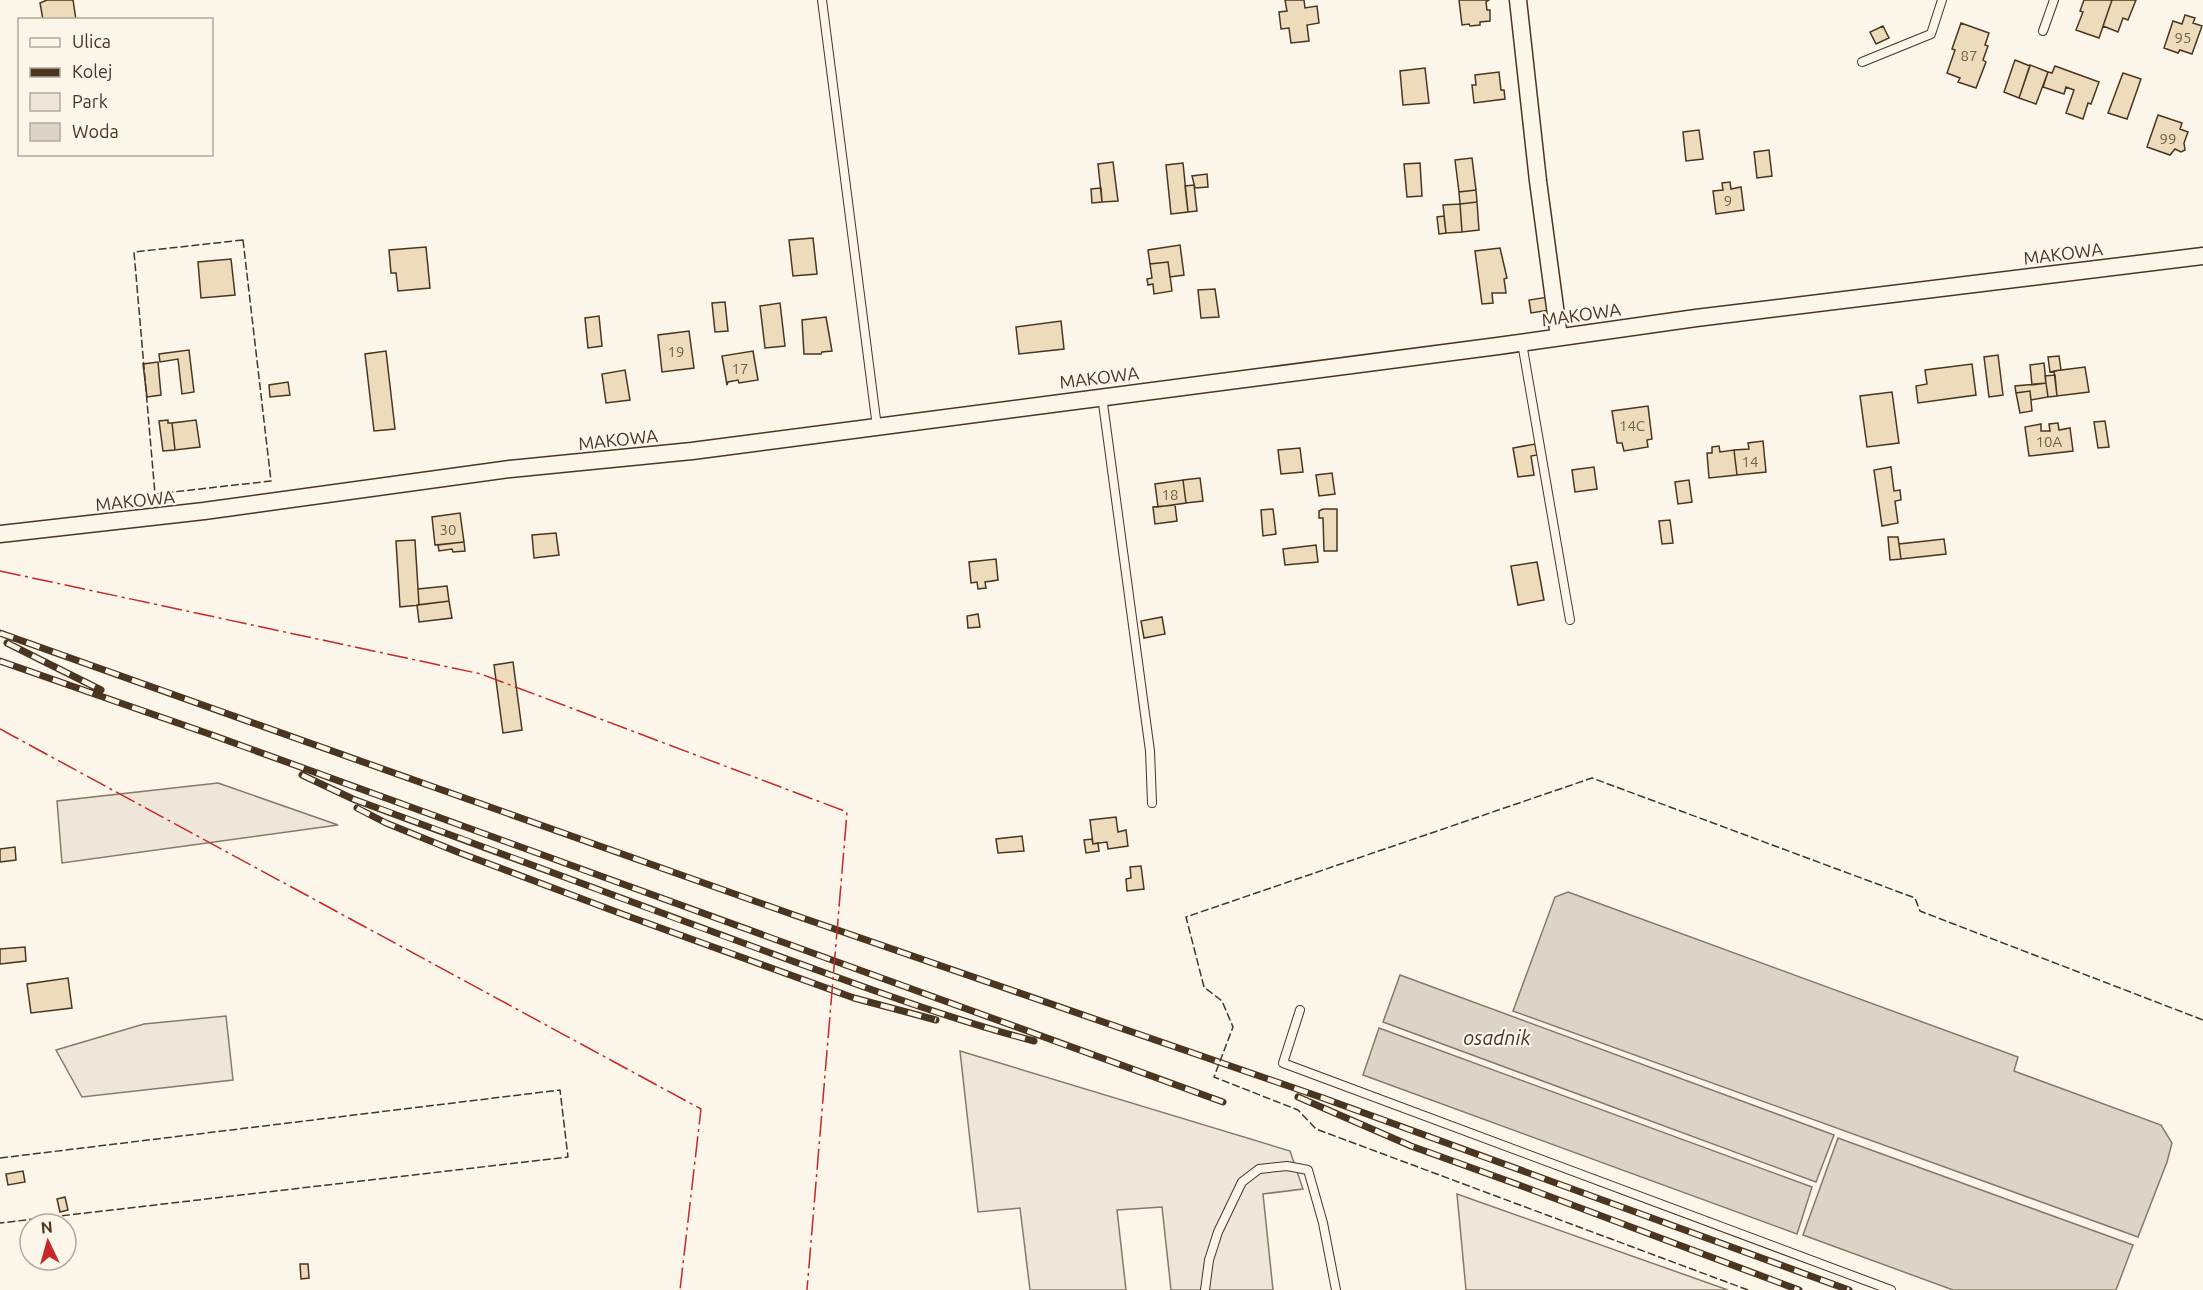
<svg xmlns="http://www.w3.org/2000/svg" width="2203" height="1290" viewBox="0 0 2203 1290" font-family="Ubuntu,sans-serif">
<rect width="100%" height="100%" fill="#fbf6e9"/>
<path fill="#ede6d9" stroke="#887966" stroke-width="1.5" d="M218,783L338,825L62,863L57,801Z
M226,1016L233,1080L82,1097L56,1050L144,1024Z
M960,1051L1290,1151L1303,1189L1263,1194L1273,1290H1171L1162,1207L1117,1210L1126,1290H1030L1020,1208L978,1212Z
M1457,1194L1728,1290H1466Z"/>
<path fill="#dcd4c6" stroke="#887966" stroke-width="1.5" d="M1568,892L2018,1057L2014,1071L2161,1125L2172,1143L2167,1162L2138,1237L1513,1011L1555,897Z
M1400,975L1834,1135L1816,1182L1383,1022Z
M1379,1028L1812,1187L1797,1234L1363,1075Z
M1838,1138L2133,1245L2116,1290H1953L1803,1235Z"/>
<path fill="#ecdcbc" stroke="#4a3520" stroke-width="1.5" d="M47,0H73L76,20H43L40,3Z
M1285,0H1304L1305,8L1317,6L1319,23L1307,25L1309,41L1291,43L1289,28L1281,29L1279,12L1287,11Z
M1459,0H1489L1486,2L1487,10H1490V21L1480,22V25L1470,26L1469,24L1462,25Z
M2084,0H2112L2099,38L2076,30L2083,12L2080,11Z
M2112,0H2136L2128,20L2123,18L2118,32L2103,26Z
M2185,15L2195,18L2193,23L2202,26L2192,54L2180,50L2178,53L2164,48L2173,21L2182,24Z
M1961,23L1989,33L1985,45L1988,46L1983,60L1986,62L1976,88L1958,82L1960,78L1947,73L1955,50L1952,49Z
M1883,26L1889,38L1876,44L1870,32Z
M2015,60L2030,66L2019,98L2004,92Z
M2030,65L2048,72L2036,104L2019,98Z
M2055,66L2099,82L2091,104L2088,103L2083,119L2066,113L2074,90L2066,87L2064,94L2043,87L2048,72L2052,73Z
M1425,68L1429,103L1403,105L1400,71Z
M1499,72L1501,90H1504L1505,99L1474,103L1472,85H1476L1475,75Z
M2123,73L2141,79L2127,119L2108,113Z
M2158,115L2182,123L2180,129L2188,132L2184,143L2185,150L2181,152L2175,149L2170,155L2147,147Z
M1699,130L1703,159L1686,161L1683,132Z
M1769,150L1772,176L1757,178L1754,152Z
M1472,158L1476,190L1459,192L1455,160Z
M1113,162L1118,201L1102,202L1098,164Z
M1183,163L1188,212L1171,214L1166,165Z
M1420,163L1422,196L1407,197L1404,164Z
M1207,174L1208,187L1195,188L1192,176Z
M1730,182L1731,189L1741,187L1744,210L1716,214L1713,191L1723,190L1722,183Z
M1194,185L1197,211L1188,212L1185,186Z
M1101,188L1102,202L1092,203L1091,189Z
M1476,190L1477,202L1460,204L1459,192Z
M1477,202L1479,230L1462,232L1460,204Z
M1460,204L1462,232L1446,233L1443,205Z
M1444,216L1446,233L1439,234L1437,217Z
M813,238L817,274L793,276L789,240Z
M1180,245L1184,275L1170,277L1168,262L1150,264L1148,250Z
M426,247L430,288L398,291L396,273H391L389,250Z
M1500,248L1507,278L1504,279L1506,293H1492L1493,303L1482,304L1475,251Z
M231,259L235,295L201,298L198,262Z
M1168,262L1172,291L1154,294L1153,284L1148,285L1147,279L1152,278L1150,264Z
M1215,289L1219,317L1201,318L1198,290Z
M1548,297L1550,310L1531,313L1529,300Z
M725,302L728,331L715,332L712,303Z
M780,303L785,346L765,348L760,306Z
M599,316L602,346L588,348L585,318Z
M826,317L832,351L822,352L821,354H804L802,320Z
M1061,321L1064,349L1019,354L1016,327Z
M689,331L694,368L662,372L658,335Z
M189,350L194,392L182,394L178,359L160,362L159,354Z
M386,351L395,429L374,431L365,354Z
M753,351L758,380L739,383L738,380L728,382L727,385L722,356Z
M1998,355L2003,395L1989,397L1984,357Z
M2059,356L2061,370L2050,372L2048,357Z
M158,362L161,395L147,397L143,364Z
M2044,363L2046,383L2032,385L2030,365Z
M1972,364L1976,395L1918,403L1916,386L1927,384L1925,370Z
M2085,367L2089,392L2057,396L2054,371Z
M625,370L630,400L606,403L602,374Z
M2055,375L2057,396L2048,397L2045,376Z
M288,382L290,395L270,397L269,385Z
M2046,383L2048,397L2031,400L2030,391L2016,393L2015,386Z
M2030,391L2032,411L2020,413L2016,393Z
M1892,392L1899,443L1867,447L1860,396Z
M1648,406L1652,439L1647,440L1648,447L1624,451L1622,443H1617L1612,411Z
M168,420V423H172L175,450L163,451L159,421Z
M196,420L200,447L175,450L172,423Z
M2105,421L2109,447L2098,448L2094,422Z
M2058,423L2059,430L2070,428L2073,451L2029,456L2025,427L2041,424V431H2050L2049,424Z
M1763,441L1766,472L1737,475L1734,450L1749,449L1748,443Z
M1535,444L1537,455L1531,456L1534,475L1518,477L1513,448Z
M1719,446L1720,452L1734,450L1737,475L1709,478L1707,453H1712V447Z
M1300,448L1303,472L1281,474L1278,450Z
M1594,467L1597,489L1575,492L1572,470Z
M1891,467L1894,491L1900,490L1901,500L1895,501L1898,523L1882,526L1874,470Z
M1332,473L1335,494L1319,496L1316,475Z
M1200,478L1203,501L1186,503L1183,480Z
M1183,480L1186,503L1158,507L1155,484Z
M1689,480L1692,502L1678,504L1675,482Z
M1175,505L1177,521L1155,524L1153,507Z
M1273,509L1276,534L1263,536L1261,510Z
M1323,509H1337V551H1324L1323,518H1319V511Z
M460,513L464,542L435,545L432,517Z
M1670,520L1673,543L1662,544L1659,521Z
M556,533L559,555L534,558L532,535Z
M1888,537H1898L1901,559L1890,560Z
M1944,539L1946,554L1901,559L1899,544Z
M415,540L419,605L400,607L396,541Z
M464,542L465,551L453,552L452,549L439,551L438,545Z
M1316,545L1318,562L1285,565L1283,549Z
M996,559L998,580L985,582L986,588L978,589L977,582L971,583L969,562Z
M1537,562L1544,600L1518,605L1511,566Z
M447,586L449,601L419,605L418,589Z
M449,601L452,618L419,622L417,605Z
M978,614L980,627L968,628L967,616Z
M1162,617L1165,634L1144,638L1141,621Z
M513,662L522,730L503,733L494,665Z
M1116,817L1118,832L1126,830L1128,846L1108,849L1107,842L1093,844L1090,820Z
M1022,836L1024,851L998,853L996,839Z
M1092,839L1093,844L1098,843L1099,851L1086,853L1084,840Z
M15,847L16,860L0,862V849Z
M1141,866L1144,889L1127,891L1126,879L1131,878L1130,867Z
M25,947L26,961L0,964V949Z
M68,978L72,1008L31,1013L27,984Z
M23,1171L25,1182L8,1185L6,1174Z
M65,1197L68,1210L60,1212L57,1199Z
M300,1264H308L309,1278L301,1279Z"/>
<g fill="none" stroke-linecap="round" stroke-linejoin="round">
<g stroke="#4a3520" stroke-width="10">
<path id="lane" d="M822,0L877,427
M2043,31L2054,0
M1862,62L1931,34L1942,0
M1522,343L1570,620
M1102,396L1150,751L1152,803
M1300,1010L1283,1063L1891,1290
M1205,1290L1209,1260L1218,1232L1242,1182L1259,1169L1287,1166L1308,1170L1323,1223L1336,1290"/>
</g>
<g stroke="#4a3520" stroke-width="19">
<path id="street" d="M1518,0L1538,181L1559,337
M0,534L204,511L510,469L692,451L1498,346L1696,318L2203,256"/>
</g>
<use href="#lane" stroke="#fbf6e9" stroke-width="8"/>
<use href="#street" stroke="#fbf6e9" stroke-width="16"/>
<g stroke="#4a3520" stroke-width="7">
<path id="rail" d="M0,633L794,915L1323,1098L1849,1290
M7,643L101,690
M0,661L215,736L1223,1102
M302,775L353,799C497,851 640,906 784,958C867,988 949,1019 1034,1041
M357,808L386,823L460,853L622,914L854,998L936,1020
M1298,1097L1411,1146L1519,1185L1799,1290"/>
</g>
<use href="#rail" stroke="#fbf6e9" stroke-width="4.5" stroke-dasharray="14" stroke-linecap="butt"/>
<path stroke="#4a3520" stroke-width="1.5" stroke-dasharray="8 3" stroke-linecap="butt" d="M243,240L271,481L155,494L134,252Z
M0,1158L560,1090L568,1157L0,1223
M1748,1290L1316,1129L1298,1110L1214,1077L1233,1027L1222,1001L1204,987L1186,917L1592,778L1915,898L1920,911L2203,1020"/>
<path stroke="#c62828" stroke-width="1.5" stroke-dasharray="21 4.5 3 4.5" stroke-linecap="butt" d="M0,571L481,674L847,812L807,1290
M0,729L701,1109L680,1290"/>
</g>
<g text-anchor="middle" dominant-baseline="central" stroke-width="4.5" stroke-linejoin="round" paint-order="stroke">
<g font-size="15" fill="#725f47">
<text x="2183" y="37">95</text>
<text x="1969" y="55">87</text>
<text x="2168" y="138">99</text>
<text x="1728" y="200">9</text>
<text x="676" y="351">19</text>
<text x="740" y="368">17</text>
<text x="1632" y="425">14C</text>
<text x="2049" y="441">10A</text>
<text x="1750" y="461">14</text>
<text x="1170" y="494">18</text>
<text x="448" y="529">30</text>
</g>
<g font-size="18" fill="#4a3520" stroke="#fbf6e9">
<text transform="translate(2063 253) rotate(-7)">MAKOWA</text>
<text transform="translate(1581 314) rotate(-8)">MAKOWA</text>
<text transform="translate(1099 377) rotate(-7)">MAKOWA</text>
<text transform="translate(618 439) rotate(-6)">MAKOWA</text>
<text transform="translate(135 500) rotate(-6)">MAKOWA</text>
</g>
<g font-size="20" font-style="italic" fill="#4a3520" stroke="#fbf6e9">
<text x="1497" y="1037">osadnik</text>
</g>
</g>
<rect x="18" y="18" width="195" height="138" fill="#fbf6e9" stroke="#b4a999" stroke-width="1.5"/>
<rect x="30" y="38" width="30" height="9" fill="#fbf6e9" stroke="#b4a999" stroke-width="1.5"/>
<text x="72" y="48" font-size="18" fill="#4a3520">Ulica</text>
<rect x="30" y="68" width="30" height="9" fill="#4a3520" stroke="#b4a999" stroke-width="1.5"/>
<text x="72" y="78" font-size="18" fill="#4a3520">Kolej</text>
<rect x="30" y="93" width="30" height="18" fill="#ede6d9" stroke="#b4a999" stroke-width="1.5"/>
<text x="72" y="108" font-size="18" fill="#4a3520">Park</text>
<rect x="30" y="123" width="30" height="18" fill="#dcd4c6" stroke="#b4a999" stroke-width="1.5"/>
<text x="72" y="138" font-size="18" fill="#4a3520">Woda</text>
<g transform="translate(48 1242) rotate(355)"><circle r="28" fill="#fbf6e9" stroke="#b4a999" stroke-width="1.5"/>
<path d="M0-4.5L10 22L0 15L-10 22Z" fill="#c62828"/>
<text y="-9" font-size="16" font-weight="bold" text-anchor="middle" fill="#4a3520">N</text>
</g>
</svg>
